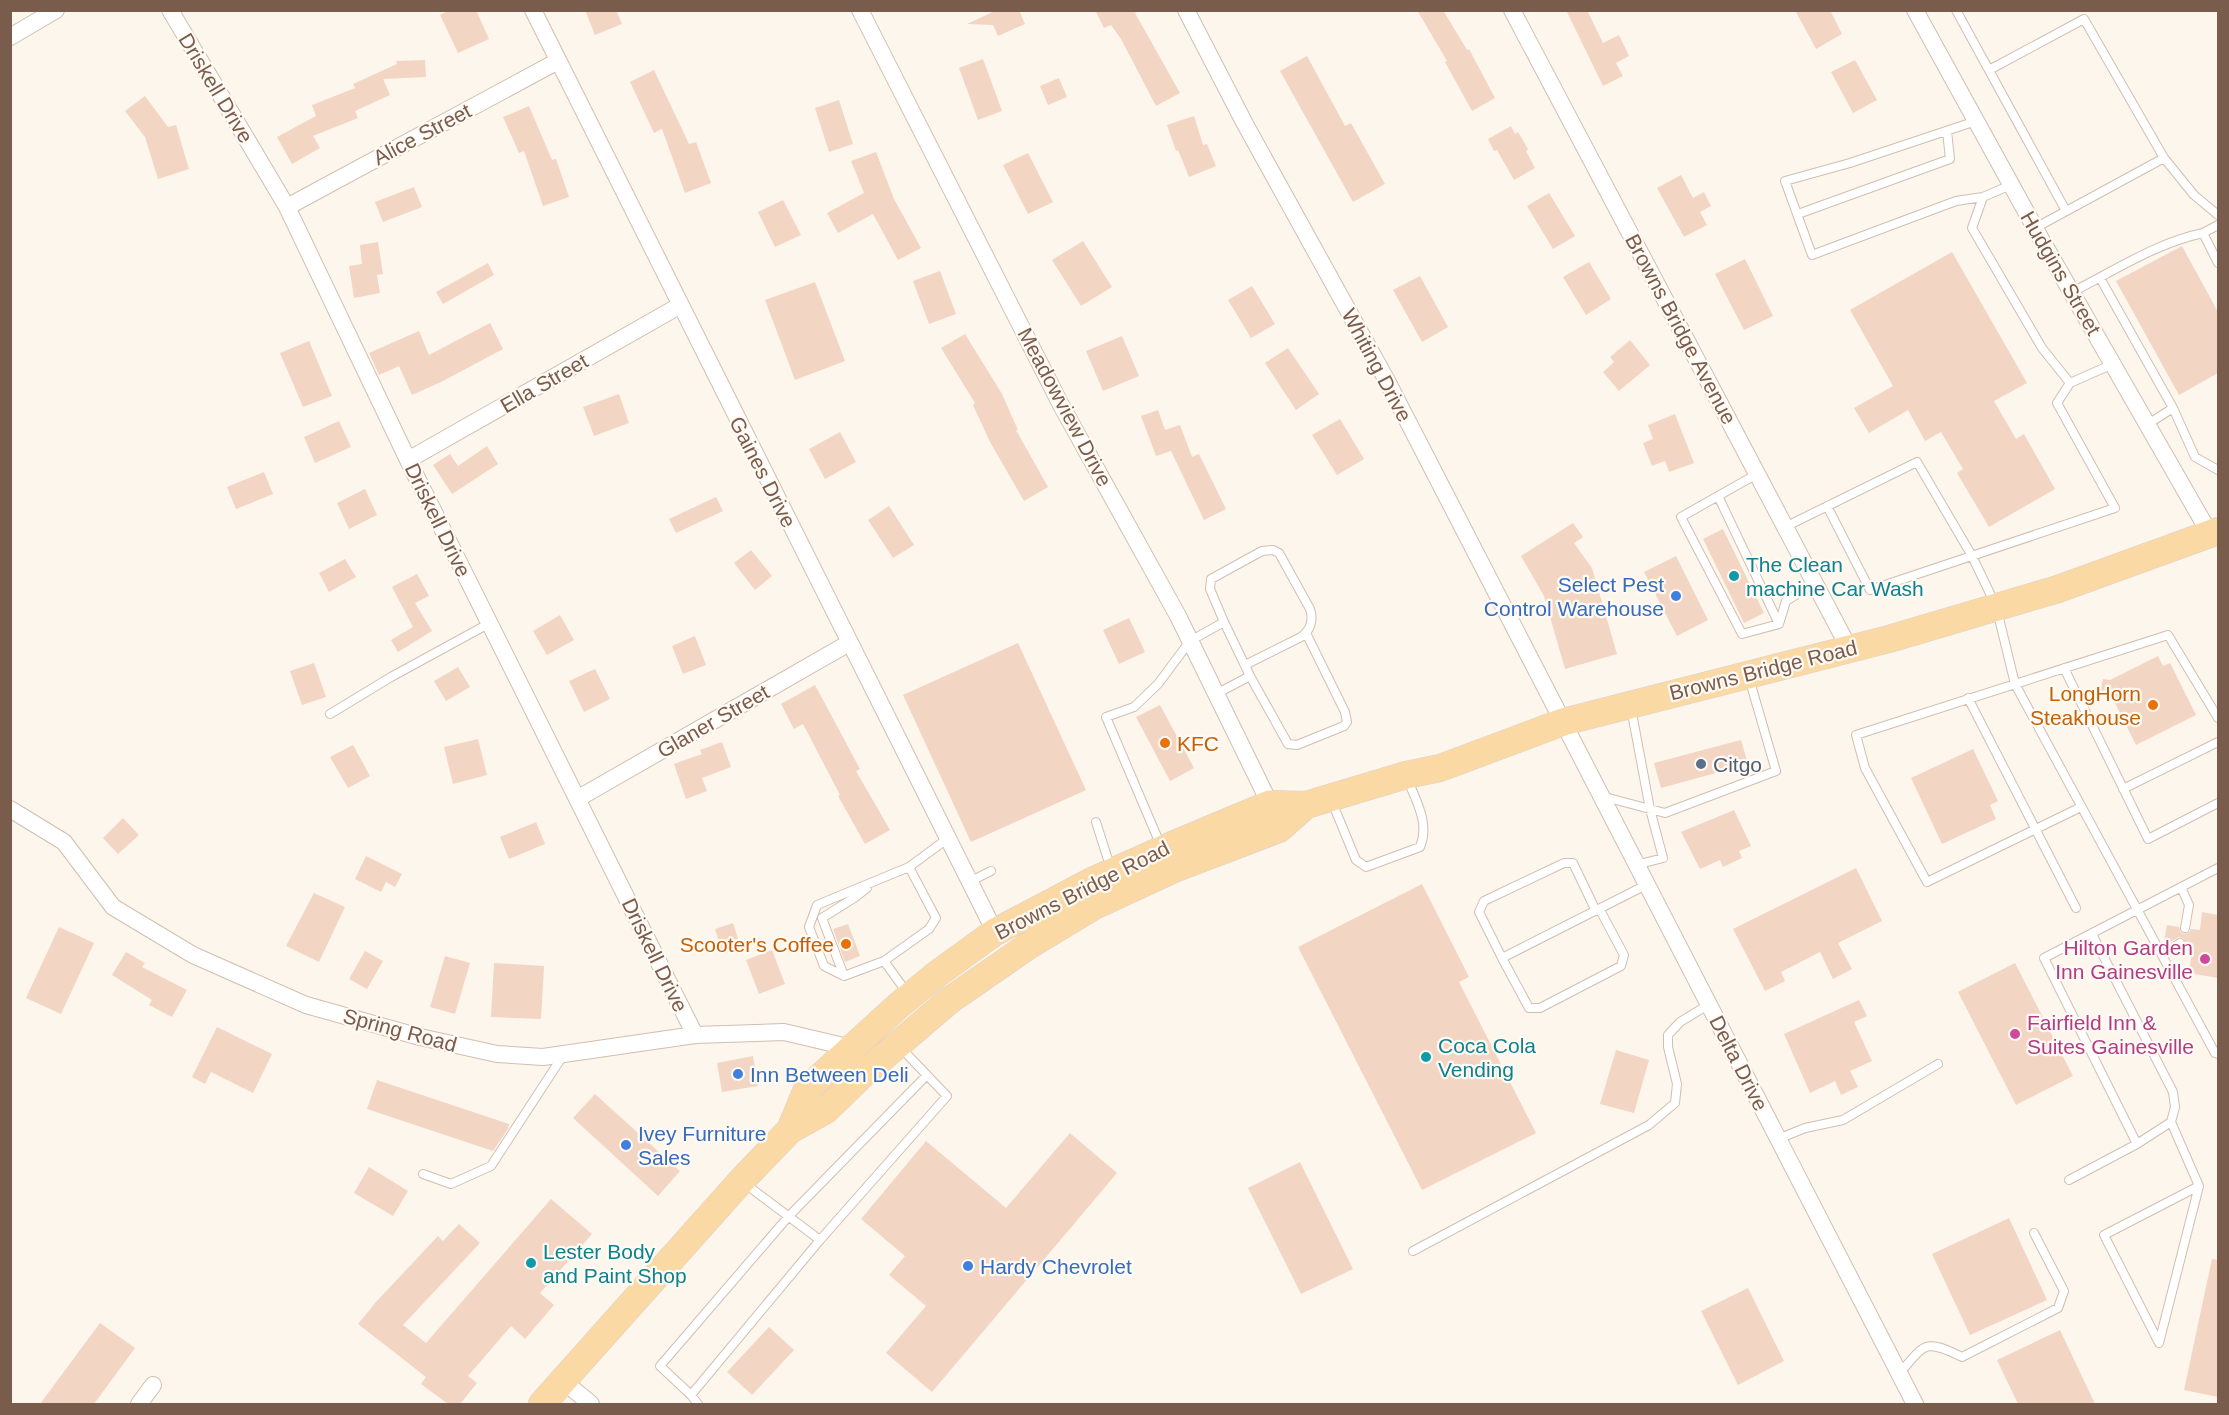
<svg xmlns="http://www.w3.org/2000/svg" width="2229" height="1415" viewBox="0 0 2229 1415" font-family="Helvetica,sans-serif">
<rect width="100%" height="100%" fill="#fdf6ec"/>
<path fill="#f3d5c3" d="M450,10H476L489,39L458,53L440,15Z
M585,10H616L622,24L595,35Z
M997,10H1019L1025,24L998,36L993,25L967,24Z
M1095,10H1140L1135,13L1180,93L1156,106L1121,39L1111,25L1104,28Z
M1417,10H1443L1467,50L1469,49L1495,98L1472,111L1445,62L1447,61Z
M1566,10H1587L1603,43L1619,35L1629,56L1616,63L1623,76L1603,86Z
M1795,10H1830L1842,34L1816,49Z
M1307,56L1345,126L1351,123L1385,184L1353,202L1280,71Z
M983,59L1002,111L978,120L959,68Z
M425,60L426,77L383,79L390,95L355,111L358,118L313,136L320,148L292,164L277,137L316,116L312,105L355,88L353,84L397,64L396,61Z
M1855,60L1877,100L1853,113L1831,72Z
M654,70L689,144L696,142L711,183L685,193L662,129L654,133L630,82Z
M1059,78L1067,97L1048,105L1040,86Z
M145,96L168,127L176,125L189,169L158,179L145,137L125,111Z
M839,100L853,144L829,152L815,108Z
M529,106L552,160L556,159L569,197L543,206L524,151L519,153L503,117Z
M1194,116L1203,145L1207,144L1216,166L1189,177L1178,150L1176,151L1167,125Z
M1511,126L1515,134L1518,132L1528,149L1526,151L1535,168L1514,180L1497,150L1494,151L1488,139Z
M876,152L894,199L921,248L898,260L873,214L838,233L827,213L864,193L851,161Z
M1028,153L1053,202L1028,214L1003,165Z
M1681,175L1693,198L1704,192L1711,206L1700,212L1707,225L1684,237L1657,188Z
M414,187L422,207L383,222L375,202Z
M1549,193L1575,236L1553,249L1527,206Z
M783,200L801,235L775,247L758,212Z
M1083,241L1112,287L1081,306L1052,260Z
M378,242L383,274L377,275L380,293L354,298L349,266L362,264L360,245Z
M2182,246L2218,312V373L2179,395L2116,281Z
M1952,252L2027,383L1994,401L2016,439L2024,434L2055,489L1989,527L1957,473L1963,469L1941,432L1925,441L1908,410L1869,433L1854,408L1893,386L1850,310Z
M1745,259L1773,316L1744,330L1715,274Z
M1589,262L1611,299L1586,315L1563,277Z
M488,263L494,275L443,304L436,292Z
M940,271L956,314L929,324L913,281Z
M1420,276L1448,327L1422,342L1393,290Z
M815,282L845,361L795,380L765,300Z
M1252,286L1275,324L1251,338L1228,300Z
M490,323L503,349L441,382L412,395L399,366L379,375L369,353L419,331L429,355Z
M965,334L1002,394L1018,430H1016L1048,487L1024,501L990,442L973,405L975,403L941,348Z
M1122,336L1139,376L1103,391L1086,351Z
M1630,340L1650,365L1619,391L1603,372L1614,362L1610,357Z
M309,341L332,396L303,407L280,353Z
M1288,348L1319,394L1296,410L1265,363Z
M619,394L629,423L594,436L583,407Z
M1158,410L1165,430L1180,425L1192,457L1199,454L1226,509L1204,520L1171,451L1156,456L1141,416Z
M1675,414L1694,463L1669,472L1665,461L1652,466L1643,443L1653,439L1648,425Z
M1340,419L1364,459L1337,475L1312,435Z
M339,421L351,447L315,463L304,437Z
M840,432L856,462L825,479L809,449Z
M487,446L498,464L452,494L433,465L450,454L458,466Z
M264,472L273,494L236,509L227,487Z
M365,489L377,515L349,529L337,503Z
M716,497L723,511L676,533L669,519Z
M889,506L914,545L893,558L868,520Z
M1573,523L1583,537L1574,543L1592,568L1617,654L1565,669L1544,596L1521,556Z
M1723,529L1764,613L1744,623L1703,539Z
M751,550L772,576L755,590L734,563Z
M1676,556L1708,620L1677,636L1644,572Z
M345,559L356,577L329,592L319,573Z
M417,574L429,596L415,603L432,631L398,652L391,640L413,627L392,587Z
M560,615L574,640L547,655L533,631Z
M1129,618L1145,652L1119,664L1103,630Z
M695,636L706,665L683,674L672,646Z
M1018,643L1086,790L971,842L903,695Z
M2158,656L2163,666L2170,663L2196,715L2136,745L2111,695L2100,692L2103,679L2110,680Z
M314,663L326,697L302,705L290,671Z
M458,667L470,687L446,701L434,681Z
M595,669L610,699L584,712L569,681Z
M815,685L860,769L856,771L890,830L865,844L838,796L840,795L803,724L794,729L781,704Z
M1160,705L1194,768L1170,781L1136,717Z
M478,739L487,775L453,784L444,747Z
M1741,740L1748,764L1661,788L1654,763Z
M722,742L731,767L702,778L707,791L686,799L674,764L702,754L700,750Z
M353,745L370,776L348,788L330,757Z
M1973,749L1998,801L1990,805L1996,819L1942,844L1911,778Z
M1734,810L1751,846L1739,851L1742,858L1723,867L1720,860L1700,869L1681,832Z
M123,818L139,835L118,854L103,838Z
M536,822L545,844L509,859L500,837Z
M366,856L402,874L395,887L386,882L381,892L355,879Z
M1856,868L1882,921L1838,943L1852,969L1833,979L1820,952L1781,972L1785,981L1765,991L1733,929Z
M1422,884L1469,977L1459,982L1536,1133L1422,1190L1298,947Z
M314,893L345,907L319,962L286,946Z
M2202,912L2218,915V978L2189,973L2193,945L2186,944L2183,938L2179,937L2170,942L2164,941L2167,925L2179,927L2181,932L2184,934L2189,932L2191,929L2200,930Z
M733,923L741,948L723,954L715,929Z
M848,924L860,956L845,962L833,929Z
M59,927L94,943L61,1014L26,998Z
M772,950L785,984L759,994L746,960Z
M365,951L383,961L367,989L349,979Z
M126,952L145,963L142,967L187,990L172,1017L149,1005L152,1000L112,975Z
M445,956L470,963L455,1014L430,1007Z
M494,963L544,966L541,1019L491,1017Z
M2015,963L2073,1076L2016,1105L1958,992Z
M1859,1000L1867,1016L1854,1022L1872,1061L1850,1071L1858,1087L1841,1095L1835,1081L1810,1093L1784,1034Z
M217,1027L272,1054L253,1093L211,1072L205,1084L192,1077Z
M1616,1050L1649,1060L1634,1113L1600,1104Z
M753,1056L758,1086L722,1092L717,1063Z
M377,1080L509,1124L508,1129L493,1151L367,1109Z
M595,1094L680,1171L658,1196L573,1118Z
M1070,1133L1117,1173L932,1392L886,1353L926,1306L889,1275L905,1256L861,1219L926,1141L1006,1208Z
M1300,1162L1353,1269L1301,1294L1248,1188Z
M369,1167L408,1191L393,1216L354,1193Z
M551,1199L592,1234L540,1293L554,1305L525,1339L511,1326L468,1376L477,1383L460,1404H448L421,1384L426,1377L358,1324L376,1302L438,1236L443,1241L459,1224L480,1243L403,1325L426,1343Z
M2009,1218L2047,1300L1970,1335L1932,1254Z
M2212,1259L2218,1260V1397L2184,1390Z
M1748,1288L1784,1361L1738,1385L1701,1311Z
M100,1323L135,1348L94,1404H40Z
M769,1327L794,1350L752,1395L727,1372Z
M2060,1330L2095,1404H2018L1997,1360Z"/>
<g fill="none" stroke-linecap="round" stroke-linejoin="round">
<g stroke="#d1beb0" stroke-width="10">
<path id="lane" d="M1956,10L2066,211
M1989,70L2084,19L2164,158
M1976,121L1850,163L1785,181L1812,255L1956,201L1983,197
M2011,185L1983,197L1972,228L2042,348L2070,383
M1798,214L1950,159L1947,131
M2035,228L2164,158L2194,195L2218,215
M2203,233L2218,225
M2100,278L2173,408
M2072,292C2114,271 2156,243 2203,233L2218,263
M2148,424L2173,408L2195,457L2218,470
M1757,474L1681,517L1742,634L1779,624L1786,601L1815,583
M1718,496L1779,624
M1827,506L1870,590L2115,508L2057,403L2070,383L2113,364
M1785,527L1917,462L1972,556L1996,606L2015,684L2215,1053L2218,1054
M1224,622L1210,589L1211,579L1262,551L1273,550L1279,553L1310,609C1314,620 1310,631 1301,637L1245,665
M2064,668L2148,839L2218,803
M1250,676L1288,744L1297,745L1344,726L1347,722L1345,712L1306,633
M1968,698L2076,908
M1631,708L1650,809L1663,858L1636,865
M330,714L391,677L490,623
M2123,789L2218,742
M1601,796L1665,813L1776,771L1749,678
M1332,802L1356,860L1366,867L1420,847C1430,823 1416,801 1407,778
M2081,807L1927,882L1865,768L1856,735L2168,635L2218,718
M1096,822L1111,869
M1161,846L1106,717L1134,707L1158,684L1190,641L1224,622L1250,676L1216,694
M969,882L991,871
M2181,887L2189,905L2185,928
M1596,911L1573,863H1564L1484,901L1479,912L1502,958L1646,885
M2092,934L2173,1092L2175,1107L2171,1122L2137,1144
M2162,955L2180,943
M1502,958L1529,1008H1540L1621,966L1624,955L1600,910
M884,961L929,929L936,918L909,867
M844,976L822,918L854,898L867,888
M908,994L884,961L844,976L824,966L809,927L817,905L909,867L947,839
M2171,1122L2199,1186L2159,1343L2104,1235L2199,1186
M1778,1139L1805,1128L1843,1120L1938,1064
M423,1174L451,1184L491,1166L564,1054
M2069,1180L2137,1144L2044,958L2218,868
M744,1183L820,1240L947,1096L899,1046
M820,1240L691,1395L660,1366L788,1217L927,1075
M1413,1251L1649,1125L1675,1103L1677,1084L1668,1047V1035L1680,1022L1708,1005
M1899,1374C1925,1344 1924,1338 1962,1357L2058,1308L2064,1291L2034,1233
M691,1395L698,1404"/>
</g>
<g stroke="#d1beb0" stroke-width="18">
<path id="street" d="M170,10L287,207L408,460L695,1035
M533,10L995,932
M860,10L1061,405L1178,616L1270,804
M1186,10L1245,124L1386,379L1915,1404
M1512,10L1849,648
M1915,10L2041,239L2210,534
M10,37L56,10
M287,207L558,61
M408,460L679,306
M577,799L849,643
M10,809L64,842L113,907L193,955L306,1005L420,1037L497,1054L543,1057L695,1035L784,1032L852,1048
M562,1380L591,1404
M139,1404L153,1385"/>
</g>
<g stroke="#dad1cd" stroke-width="28">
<path id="primary" d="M790,1130L807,1089L898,1006L937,974L995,932L1094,880L1170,846L1270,804L1306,805L1406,775L1440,768L1563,722L1889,639L2058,589L2218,531
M542,1404L741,1181L790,1130L826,1110L862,1075L950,1000L1028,946L1094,906L1174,869L1279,829L1306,805"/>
</g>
<use href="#lane" stroke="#fff" stroke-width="8"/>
<use href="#street" stroke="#fff" stroke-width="16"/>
<use href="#primary" stroke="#fbd9a5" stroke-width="27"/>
</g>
<g fill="#0f9aa8" stroke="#fffaf3" stroke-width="2">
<circle cx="1734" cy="576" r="6"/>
<circle cx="1426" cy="1057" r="6"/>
<circle cx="531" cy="1263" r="6"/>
</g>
<g fill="#3f7fe0" stroke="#fffaf3" stroke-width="2">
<circle cx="1676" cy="596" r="6"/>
<circle cx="738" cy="1074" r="6"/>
<circle cx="626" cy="1145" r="6"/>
<circle cx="968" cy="1266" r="6"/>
</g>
<g fill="#e8710a" stroke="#fffaf3" stroke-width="2">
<circle cx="2153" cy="705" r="6"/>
<circle cx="1165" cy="743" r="6"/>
<circle cx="846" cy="944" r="6"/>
</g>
<circle fill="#5c6f8a" stroke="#fffaf3" stroke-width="2" cx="1701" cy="764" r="6"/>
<g fill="#d1479c" stroke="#fffaf3" stroke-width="2">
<circle cx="2205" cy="959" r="6"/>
<circle cx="2015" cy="1034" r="6"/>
</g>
<g text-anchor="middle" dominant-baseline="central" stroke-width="4.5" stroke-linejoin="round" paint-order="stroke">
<g font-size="21" fill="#7a5c4d" stroke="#fffaf3">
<text transform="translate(216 88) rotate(59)">Driskell Drive</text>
<text transform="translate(422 134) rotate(-28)">Alice Street</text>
<text transform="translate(2061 273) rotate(60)">Hudgins Street</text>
<text transform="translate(1681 329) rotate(62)">Browns Bridge Avenue</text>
<text transform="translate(1377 365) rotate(62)">Whiting Drive</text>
<text transform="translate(544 383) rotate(-30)">Ella Street</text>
<text transform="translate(1065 407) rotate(62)">Meadowview Drive</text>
<text transform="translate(763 472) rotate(63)">Gaines Drive</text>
<text transform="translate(438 520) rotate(64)">Driskell Drive</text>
<text transform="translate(1763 670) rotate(-14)">Browns Bridge Road</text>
<text transform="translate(713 721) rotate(-30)">Glaner Street</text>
<text transform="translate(1082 890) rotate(-27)">Browns Bridge Road</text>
<text transform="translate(655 955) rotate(64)">Driskell Drive</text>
<text transform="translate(400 1030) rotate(15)">Spring Road</text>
<text transform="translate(1739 1063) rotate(63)">Delta Drive</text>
</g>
<g font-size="21" fill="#0d838f" stroke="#fffaf3" text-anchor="start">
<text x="1746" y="564">The Clean<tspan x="1746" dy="24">machine Car Wash</tspan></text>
<text x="1438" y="1045">Coca Cola<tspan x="1438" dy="24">Vending</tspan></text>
<text x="543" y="1251">Lester Body<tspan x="543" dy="24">and Paint Shop</tspan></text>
</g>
<g font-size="21" fill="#366cbe" stroke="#fffaf3" text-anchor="start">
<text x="1664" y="584" text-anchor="end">Select Pest<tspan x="1664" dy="24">Control Warehouse</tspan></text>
<text x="750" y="1074">Inn Between Deli</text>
<text x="638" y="1133">Ivey Furniture<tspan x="638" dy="24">Sales</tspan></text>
<text x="980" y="1266">Hardy Chevrolet</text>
</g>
<g font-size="21" fill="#c56008" stroke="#fffaf3" text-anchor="end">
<text x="2141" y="693">LongHorn<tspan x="2141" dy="24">Steakhouse</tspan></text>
<text x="1177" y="743" text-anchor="start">KFC</text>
<text x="834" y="944">Scooter's Coffee</text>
</g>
<g font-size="21" fill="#4e5e75" stroke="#fffaf3" text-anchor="start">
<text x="1713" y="764">Citgo</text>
</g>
<g font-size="21" fill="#b23c85" stroke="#fffaf3" text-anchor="end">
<text x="2193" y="947">Hilton Garden<tspan x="2193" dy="24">Inn Gainesville</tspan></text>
<text x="2027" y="1022" text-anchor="start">Fairfield Inn &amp;<tspan x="2027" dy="24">Suites Gainesville</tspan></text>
</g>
</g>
<rect width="2229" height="1415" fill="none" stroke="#7a5c4d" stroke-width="24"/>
</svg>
